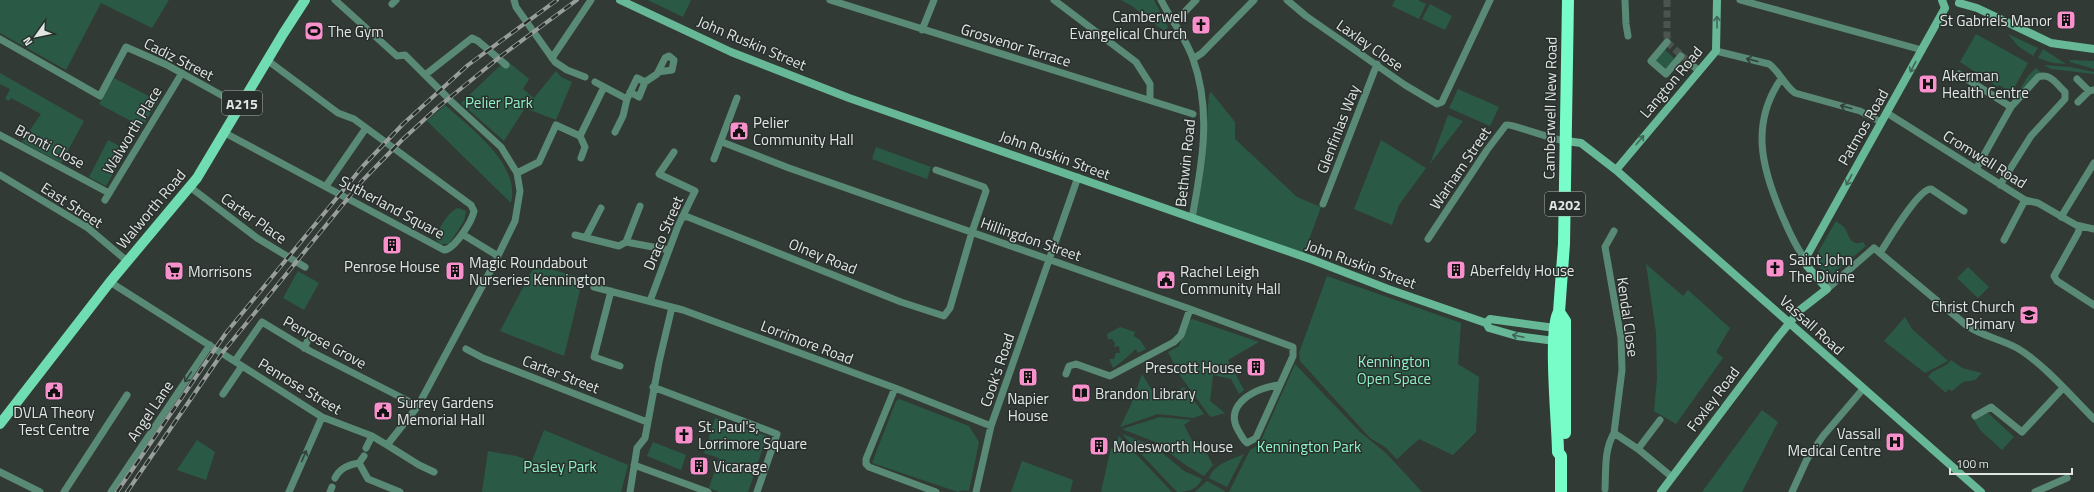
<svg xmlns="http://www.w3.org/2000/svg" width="2094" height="492" viewBox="0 0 2094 492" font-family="'Titillium Web',sans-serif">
<rect width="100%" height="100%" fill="#323a36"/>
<path fill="#2a5a46" d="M0,0H169L152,28L101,3L66,70L0,33Z
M648,0H691L683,17Z
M1121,0H1154L1168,27L1164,31L1132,6Z
M1395,0H1418L1426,4L1419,19L1392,6Z
M1430,4L1452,16L1445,30L1422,19Z
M1976,34L2028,63L2009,97L2000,92L2004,88L1999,85L1998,87L1960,62Z
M2008,34L2038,48L2033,56L2018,46Z
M1664,49L1675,59L1665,71L1654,61Z
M2043,49L2066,64L2053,63L2038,58Z
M506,60L529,79L523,89L534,98L556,71L561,77L572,82L556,120L525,108L504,141L461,103Z
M2070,60L2094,61V69L2070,62Z
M2044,65L2070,67L2094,72V74L2051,69Z
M2036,68L2041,73L2014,99L2028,76Z
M0,73L84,121L61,163L22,142L41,114L11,98L9,101L5,99L10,89L0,84Z
M114,78L158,101L142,127L99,104Z
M1458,89L1499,107L1490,126L1449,108Z
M1211,92L1235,122V139L1297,197L1321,207L1304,253L1195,216L1206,136L1209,94Z
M445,105C470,128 521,164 511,203L427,121Z
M1448,115L1463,121L1430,164Z
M108,140L127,150L106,186L89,177Z
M1381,140L1426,168L1399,205L1392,225L1354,209Z
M876,147L931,167L927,179L872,159Z
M458,208L466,211L464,221L449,244H440L436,239C437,230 449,211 458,208Z
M1836,221C1838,223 1842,225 1844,227C1850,235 1849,247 1863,242L1866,246L1829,277L1813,261Z
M1646,264L1683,296L1688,290L1730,328L1716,352L1723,358L1676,424L1654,411L1657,379L1656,332Z
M535,265L583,278L564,356L500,331Z
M1968,267L1989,287L1978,298L1957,278Z
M298,271L319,283L304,310L283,298Z
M1327,276L1461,323L1458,364L1479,377L1476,432L1453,455L1419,439L1397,459L1385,447L1370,438L1300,361L1299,353Z
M1905,317L1912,329L1948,361L1925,373L1884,341Z
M1192,319L1259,342L1228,360L1244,390L1239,394L1231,379L1213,375L1210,401L1225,413L1211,417L1208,414L1181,377L1168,352L1179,346L1187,323Z
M1120,327L1135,332L1134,336L1140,340L1146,349L1138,353L1136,349C1128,356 1122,362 1113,368L1109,359H1114L1116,353H1120L1119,346L1114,347L1115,343L1112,339H1108L1107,334Z
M1951,360L1962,368L1982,373L1975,380L1963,382L1952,391L1948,389L1946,393L1928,377C1933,368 1945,369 1951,360Z
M1295,364L1360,432L1386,453L1422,492H1229L1250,450L1259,445Z
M1142,374L1158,400L1184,387L1204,414L1194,418L1158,414L1120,427L1130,407Z
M899,399L969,426L979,442L969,491L962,490L958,492L872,463L896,401Z
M1762,410L1778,422L1742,492H1702Z
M1988,413L2014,437L2002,450L1980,430L1974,420Z
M1160,417L1191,420L1184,425L1194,444L1200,441L1213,465L1204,476L1187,466L1155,442L1122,429Z
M715,418L767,436L748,492H719L709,488L719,458L704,453Z
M544,430L628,465L621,492H482L488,451L516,456L532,461Z
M1122,434L1154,446L1184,471L1202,479C1197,490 1187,492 1177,492Z
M1119,436L1172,492H1101L1111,448L1113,449Z
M197,440L215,452L206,480L177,470Z
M653,442L686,455L681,470L647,456Z
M1244,454L1227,487L1209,478C1214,464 1231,460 1244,454Z
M1022,461L1073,480L1070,492H1011Z
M1207,481L1225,491L1224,492H1195Z"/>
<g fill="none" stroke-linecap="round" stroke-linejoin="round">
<path stroke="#4c5450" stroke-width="7" stroke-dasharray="7 3.5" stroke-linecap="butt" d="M1667,0V42L1691,64"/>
<path stroke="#598a75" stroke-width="7" d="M514,0L516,7L555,62L567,70L585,77
M830,0L1193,114
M1054,0L1136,62L1150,84V100
M1161,0C1171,20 1186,38 1193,59C1212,111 1202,165 1192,218
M1287,0L1306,16L1405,85L1437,104L1442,102L1490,0
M1625,0L1626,24L1628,36
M1740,0L1922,50
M392,4L396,0
M1174,23L1196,0
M922,30L934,0
M0,39L100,96L126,47L167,65L241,106
M1667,42L1651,61L1666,74L1681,56
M1716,51L1769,64C1779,71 1784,85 1795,93L1860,111L1881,122
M552,58L591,0
M1193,59L1202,53L1254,0
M1691,64L1699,71
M1959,74L2011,107
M425,75L472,38L478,41L506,65
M1781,79C1750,124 1762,168 1781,213C1788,229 1794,245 1805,259
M2077,79L2089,91
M595,82L627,99L637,78L645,82L657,74L665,58L669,56L674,60L672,70L658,72
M630,92L639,97L645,82
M2078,102L2089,91L2094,90
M1887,113L2025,200L2038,203L2076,225L2094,229
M615,132L623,116L627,99
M225,133L444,250C455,249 472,221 474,211L471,205L354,119L338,113L267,60
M0,135L109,193
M580,136L585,147L581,158
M722,142L789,168L1190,309L1293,347V356L1256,438L1247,443C1243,440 1241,435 1238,430C1223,404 1257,387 1279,385
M714,159L737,98
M1976,169L2011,107L2038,77C2050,72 2057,85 2065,92V99L2031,136L2000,185
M517,173L539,162L556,125L580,136L604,87
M0,175L88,228L127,261
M326,186L366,128
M190,187L257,238L305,267
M105,200L182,73
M1323,204L1377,64
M682,217H688L901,302L944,316L950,308L972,232L986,191L984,187L936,170
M2061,217L2094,163
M2080,226L2078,233L2054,276L2057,281L2094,305
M88,228L93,220
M462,234L498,256
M575,235L619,246L626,242L640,206
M586,237L601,208
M1428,239L1487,150L1506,125C1511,123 1552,140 1566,141
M2004,240L2025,200
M626,242L669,250
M1880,253L1966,325C1982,336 2000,339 2017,348C2043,363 2072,397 2094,419
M110,282L322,417L372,436L387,445L418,406L493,266L515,221L520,191L517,173L501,147L452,102L405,55L397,56L335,0
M594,287L683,310L895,388L991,426
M1827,289L1874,248L1880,253C1888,241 1918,189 1931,189L1964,211
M611,291L594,357L620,366
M650,301L678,226L695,191L659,174L674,152
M304,348L308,340
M466,349L483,358L647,422
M235,361L262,322L310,351L418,406
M1066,374L1069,366L1076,364L1110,376L1174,342L1181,335L1190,309
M653,387L777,434L757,492
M895,388L866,459V464L869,467L936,492
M223,394L242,366
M1975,416L1991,407L2022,432L2063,388
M1614,433L1638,449L1672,477
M387,445L419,465L434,472
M366,448L372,436
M1638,449L1660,420
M359,463L368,479L400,492
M634,465L708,492
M0,472L40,492
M335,478C340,468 348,465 359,463L364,456
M1605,489C1606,470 1604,450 1614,433L1622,370L1621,338L1605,247L1614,231
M64,492L127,395
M111,492L210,345
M289,492L322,417
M330,492L332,487
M630,492L637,448L645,438L659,362L672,307
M976,492L991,426L1078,177
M1792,492L1807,459L1823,436L1863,389
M2035,492L2067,478"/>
<path stroke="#67b897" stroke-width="8" d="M620,0L731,52L849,98L1313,260L1388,289L1486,323L1489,328L1517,336L1555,341L1557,339
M1942,0L1945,8
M1959,3L1977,8L2051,43L2094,49
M1566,141L1581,143L1616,170L1981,492
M1616,170L1716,51L1717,0
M1486,323L1490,319L1555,328
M1661,492L1778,337L1800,310L1827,289L1807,266L1805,259L1945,8"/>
<path stroke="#70dcb1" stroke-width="10" d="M0,424L110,282L197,178L283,34L305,0"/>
<path stroke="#78fcc8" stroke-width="12" d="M1559,312L1565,321V433
M1561,492V456L1558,452C1558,428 1548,327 1559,312L1564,244L1568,0"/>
<g stroke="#989e9b" stroke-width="4">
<path id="rail" d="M117,492L226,333L363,166L403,124L468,65L557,0
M127,492L223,352L362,181L402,140L437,108L501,56L577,0"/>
</g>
<use href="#rail" stroke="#282f2c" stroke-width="2.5" stroke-dasharray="8" stroke-linecap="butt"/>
</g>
<defs><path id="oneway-shaft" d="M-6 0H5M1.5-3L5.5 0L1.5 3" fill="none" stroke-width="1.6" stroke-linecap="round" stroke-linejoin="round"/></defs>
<g stroke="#416657">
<use href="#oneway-shaft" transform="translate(1717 22) rotate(-90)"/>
<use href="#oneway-shaft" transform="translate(1913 67) rotate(118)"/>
<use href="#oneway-shaft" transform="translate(1640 140) rotate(-50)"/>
<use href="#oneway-shaft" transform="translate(1849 180) rotate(118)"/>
<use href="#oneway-shaft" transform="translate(1518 336) rotate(-168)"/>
</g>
<g stroke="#32413b">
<use href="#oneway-shaft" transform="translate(1752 60) rotate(-166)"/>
<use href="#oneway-shaft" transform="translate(1846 107) rotate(-165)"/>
<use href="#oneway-shaft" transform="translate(188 377) rotate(124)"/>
<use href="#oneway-shaft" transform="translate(304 456) rotate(-67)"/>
</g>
<defs>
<g id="building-square" transform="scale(1)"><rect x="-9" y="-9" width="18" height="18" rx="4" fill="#f890cc" stroke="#282f2c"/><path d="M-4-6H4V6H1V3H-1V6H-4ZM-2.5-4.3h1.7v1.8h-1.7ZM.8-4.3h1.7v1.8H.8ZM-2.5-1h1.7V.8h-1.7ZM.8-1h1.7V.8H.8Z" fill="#111"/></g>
<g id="church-square" transform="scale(1)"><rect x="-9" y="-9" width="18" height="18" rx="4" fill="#f890cc" stroke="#282f2c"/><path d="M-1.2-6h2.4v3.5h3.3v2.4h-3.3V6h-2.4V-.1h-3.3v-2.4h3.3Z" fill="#111"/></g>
<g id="stadium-square" transform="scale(1)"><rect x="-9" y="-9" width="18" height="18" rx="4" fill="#f890cc" stroke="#282f2c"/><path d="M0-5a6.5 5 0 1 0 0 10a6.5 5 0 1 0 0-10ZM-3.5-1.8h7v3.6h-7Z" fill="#111"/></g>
<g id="hospital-square" transform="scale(1)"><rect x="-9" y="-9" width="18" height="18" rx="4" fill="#f890cc" stroke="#282f2c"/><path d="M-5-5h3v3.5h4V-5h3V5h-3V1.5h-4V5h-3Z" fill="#111"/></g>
<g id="civic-square" transform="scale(1)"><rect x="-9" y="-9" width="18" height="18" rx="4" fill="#f890cc" stroke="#282f2c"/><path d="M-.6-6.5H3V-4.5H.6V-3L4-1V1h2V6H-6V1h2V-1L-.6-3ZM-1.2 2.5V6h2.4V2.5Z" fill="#111"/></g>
<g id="supermarket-square" transform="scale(1)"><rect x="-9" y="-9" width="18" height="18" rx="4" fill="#f890cc" stroke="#282f2c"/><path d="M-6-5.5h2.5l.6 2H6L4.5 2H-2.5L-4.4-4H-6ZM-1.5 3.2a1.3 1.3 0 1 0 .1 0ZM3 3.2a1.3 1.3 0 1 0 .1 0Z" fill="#111"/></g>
<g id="school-square" transform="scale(1)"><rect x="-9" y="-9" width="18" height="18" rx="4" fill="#f890cc" stroke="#282f2c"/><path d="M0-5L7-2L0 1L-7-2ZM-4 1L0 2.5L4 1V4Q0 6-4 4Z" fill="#111"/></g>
<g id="library-square" transform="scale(1)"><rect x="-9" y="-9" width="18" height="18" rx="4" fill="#f890cc" stroke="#282f2c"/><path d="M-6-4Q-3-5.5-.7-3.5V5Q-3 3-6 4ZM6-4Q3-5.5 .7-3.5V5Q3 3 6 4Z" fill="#111"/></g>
</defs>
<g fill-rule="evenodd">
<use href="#building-square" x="2066" y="20"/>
<use href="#church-square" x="1201" y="25"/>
<use href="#stadium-square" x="314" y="31"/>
<use href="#hospital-square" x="1928" y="84"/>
<use href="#civic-square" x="739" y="131"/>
<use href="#building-square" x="392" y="245"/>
<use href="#church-square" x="1775" y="268"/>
<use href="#building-square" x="1456" y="270"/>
<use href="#supermarket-square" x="174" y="271"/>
<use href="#building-square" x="455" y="271"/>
<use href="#civic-square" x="1166" y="280"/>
<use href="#school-square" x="2029" y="315"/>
<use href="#building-square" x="1256" y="367"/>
<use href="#building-square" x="1028" y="377"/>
<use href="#civic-square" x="54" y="391"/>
<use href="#library-square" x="1081" y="393"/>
<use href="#civic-square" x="383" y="411"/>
<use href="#church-square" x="684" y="435"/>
<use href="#hospital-square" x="1895" y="442"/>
<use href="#building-square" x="1099" y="446"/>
<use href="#building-square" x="699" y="466"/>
</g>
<g text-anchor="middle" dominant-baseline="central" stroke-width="3" stroke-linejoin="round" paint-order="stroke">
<g fill="#282f2c" stroke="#aaafad" stroke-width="1">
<rect x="222" y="91" width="40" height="24" rx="3"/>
<rect x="1545" y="192" width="40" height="24" rx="3"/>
</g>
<g font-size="14" font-weight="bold" fill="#e1e6e4">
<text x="242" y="103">A215</text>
<text x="1565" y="204">A202</text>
</g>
<g font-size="15" fill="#e1e6e4" stroke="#282f2c" text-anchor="start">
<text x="1187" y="16" text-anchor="end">Camberwell<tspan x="1187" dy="17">Evangelical Church</tspan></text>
<text x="2052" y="20" text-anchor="end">St Gabriels Manor</text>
<text x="328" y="31">The Gym</text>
<text x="1942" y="75">Akerman<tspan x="1942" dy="17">Health Centre</tspan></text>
<text x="753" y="122">Pelier<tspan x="753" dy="17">Community Hall</tspan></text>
<text x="1789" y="259">Saint John<tspan x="1789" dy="17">The Divine</tspan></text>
<text x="469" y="262">Magic Roundabout<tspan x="469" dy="17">Nurseries Kennington</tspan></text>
<text x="392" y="266" text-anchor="middle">Penrose House</text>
<text x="1470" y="270">Aberfeldy House</text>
<text x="188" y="271">Morrisons</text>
<text x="1180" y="271">Rachel Leigh<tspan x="1180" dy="17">Community Hall</tspan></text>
<text x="2015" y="306" text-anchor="end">Christ Church<tspan x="2015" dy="17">Primary</tspan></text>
<text x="1242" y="367" text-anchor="end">Prescott House</text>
<text x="1095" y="393">Brandon Library</text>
<text x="1028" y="398" text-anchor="middle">Napier<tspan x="1028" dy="17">House</tspan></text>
<text x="397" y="402">Surrey Gardens<tspan x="397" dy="17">Memorial Hall</tspan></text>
<text x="54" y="412" text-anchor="middle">DVLA Theory<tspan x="54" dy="17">Test Centre</tspan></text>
<text x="698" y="426">St. Paul's,<tspan x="698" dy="17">Lorrimore Square</tspan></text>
<text x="1881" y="433" text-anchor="end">Vassall<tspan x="1881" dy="17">Medical Centre</tspan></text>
<text x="1113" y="446">Molesworth House</text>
<text x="713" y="466">Vicarage</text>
</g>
<g font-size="15" fill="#e1e6e4" stroke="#282f2c">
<text transform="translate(752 43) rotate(23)">John Ruskin Street</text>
<text transform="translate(1016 45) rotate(17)">Grosvenor Terrace</text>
<text transform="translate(1370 45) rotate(35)">Laxley Close</text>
<text transform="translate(179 59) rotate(27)">Cadiz Street</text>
<text transform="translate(1671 82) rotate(-50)">Langton Road</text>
<text transform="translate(1550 108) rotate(-89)">Camberwell New Road</text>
<text transform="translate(1863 127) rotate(-60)">Patmos Road</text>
<text transform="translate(1338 129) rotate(-69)">Glenfinlas Way</text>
<text transform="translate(132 130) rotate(-59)">Walworth Place</text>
<text transform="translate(50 146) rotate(28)">Bronti Close</text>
<text transform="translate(1055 155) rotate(20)">John Ruskin Street</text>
<text transform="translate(1985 159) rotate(32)">Cromwell Road</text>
<text transform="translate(1185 163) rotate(-84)">Bethwin Road</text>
<text transform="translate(1460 168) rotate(-56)">Warham Street</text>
<text transform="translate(72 205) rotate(33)">East Street</text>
<text transform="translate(392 207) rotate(28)">Sutherland Square</text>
<text transform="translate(151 209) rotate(-50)">Walworth Road</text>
<text transform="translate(254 218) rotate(35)">Carter Place</text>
<text transform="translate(663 233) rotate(-67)">Draco Street</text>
<text transform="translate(1031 239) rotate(19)">Hillingdon Street</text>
<text transform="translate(823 256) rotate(22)">Olney Road</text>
<text transform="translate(1361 264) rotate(20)">John Ruskin Street</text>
<text transform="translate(1628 317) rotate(82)">Kendal Close</text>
<text transform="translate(1812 325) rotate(42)">Vassall Road</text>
<text transform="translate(325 342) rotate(29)">Penrose Grove</text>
<text transform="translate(807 342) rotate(21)">Lorrimore Road</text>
<text transform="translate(997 370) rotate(-71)">Cook's Road</text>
<text transform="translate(561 374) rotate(21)">Carter Street</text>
<text transform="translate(300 386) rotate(31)">Penrose Street</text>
<text transform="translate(1713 399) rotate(-53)">Foxley Road</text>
<text transform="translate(150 411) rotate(-56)">Angel Lane</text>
</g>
<g font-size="15" fill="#90f1c8" stroke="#282f2c">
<text x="499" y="102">Pelier Park</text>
<text x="1394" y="361">Kennington<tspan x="1394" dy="17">Open Space</tspan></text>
<text x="1309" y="446">Kennington Park</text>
<text x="560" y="466">Pasley Park</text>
</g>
</g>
<g transform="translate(36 36) rotate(237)" stroke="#282f2c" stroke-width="3" paint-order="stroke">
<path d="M0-3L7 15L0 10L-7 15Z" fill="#e1e6e4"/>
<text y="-6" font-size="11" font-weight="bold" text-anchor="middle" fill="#e1e6e4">N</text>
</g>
<path d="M1950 468v6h122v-6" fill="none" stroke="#e1e6e4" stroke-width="2"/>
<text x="1956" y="468" font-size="12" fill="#e1e6e4" stroke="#282f2c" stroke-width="3" paint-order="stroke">100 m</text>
</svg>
